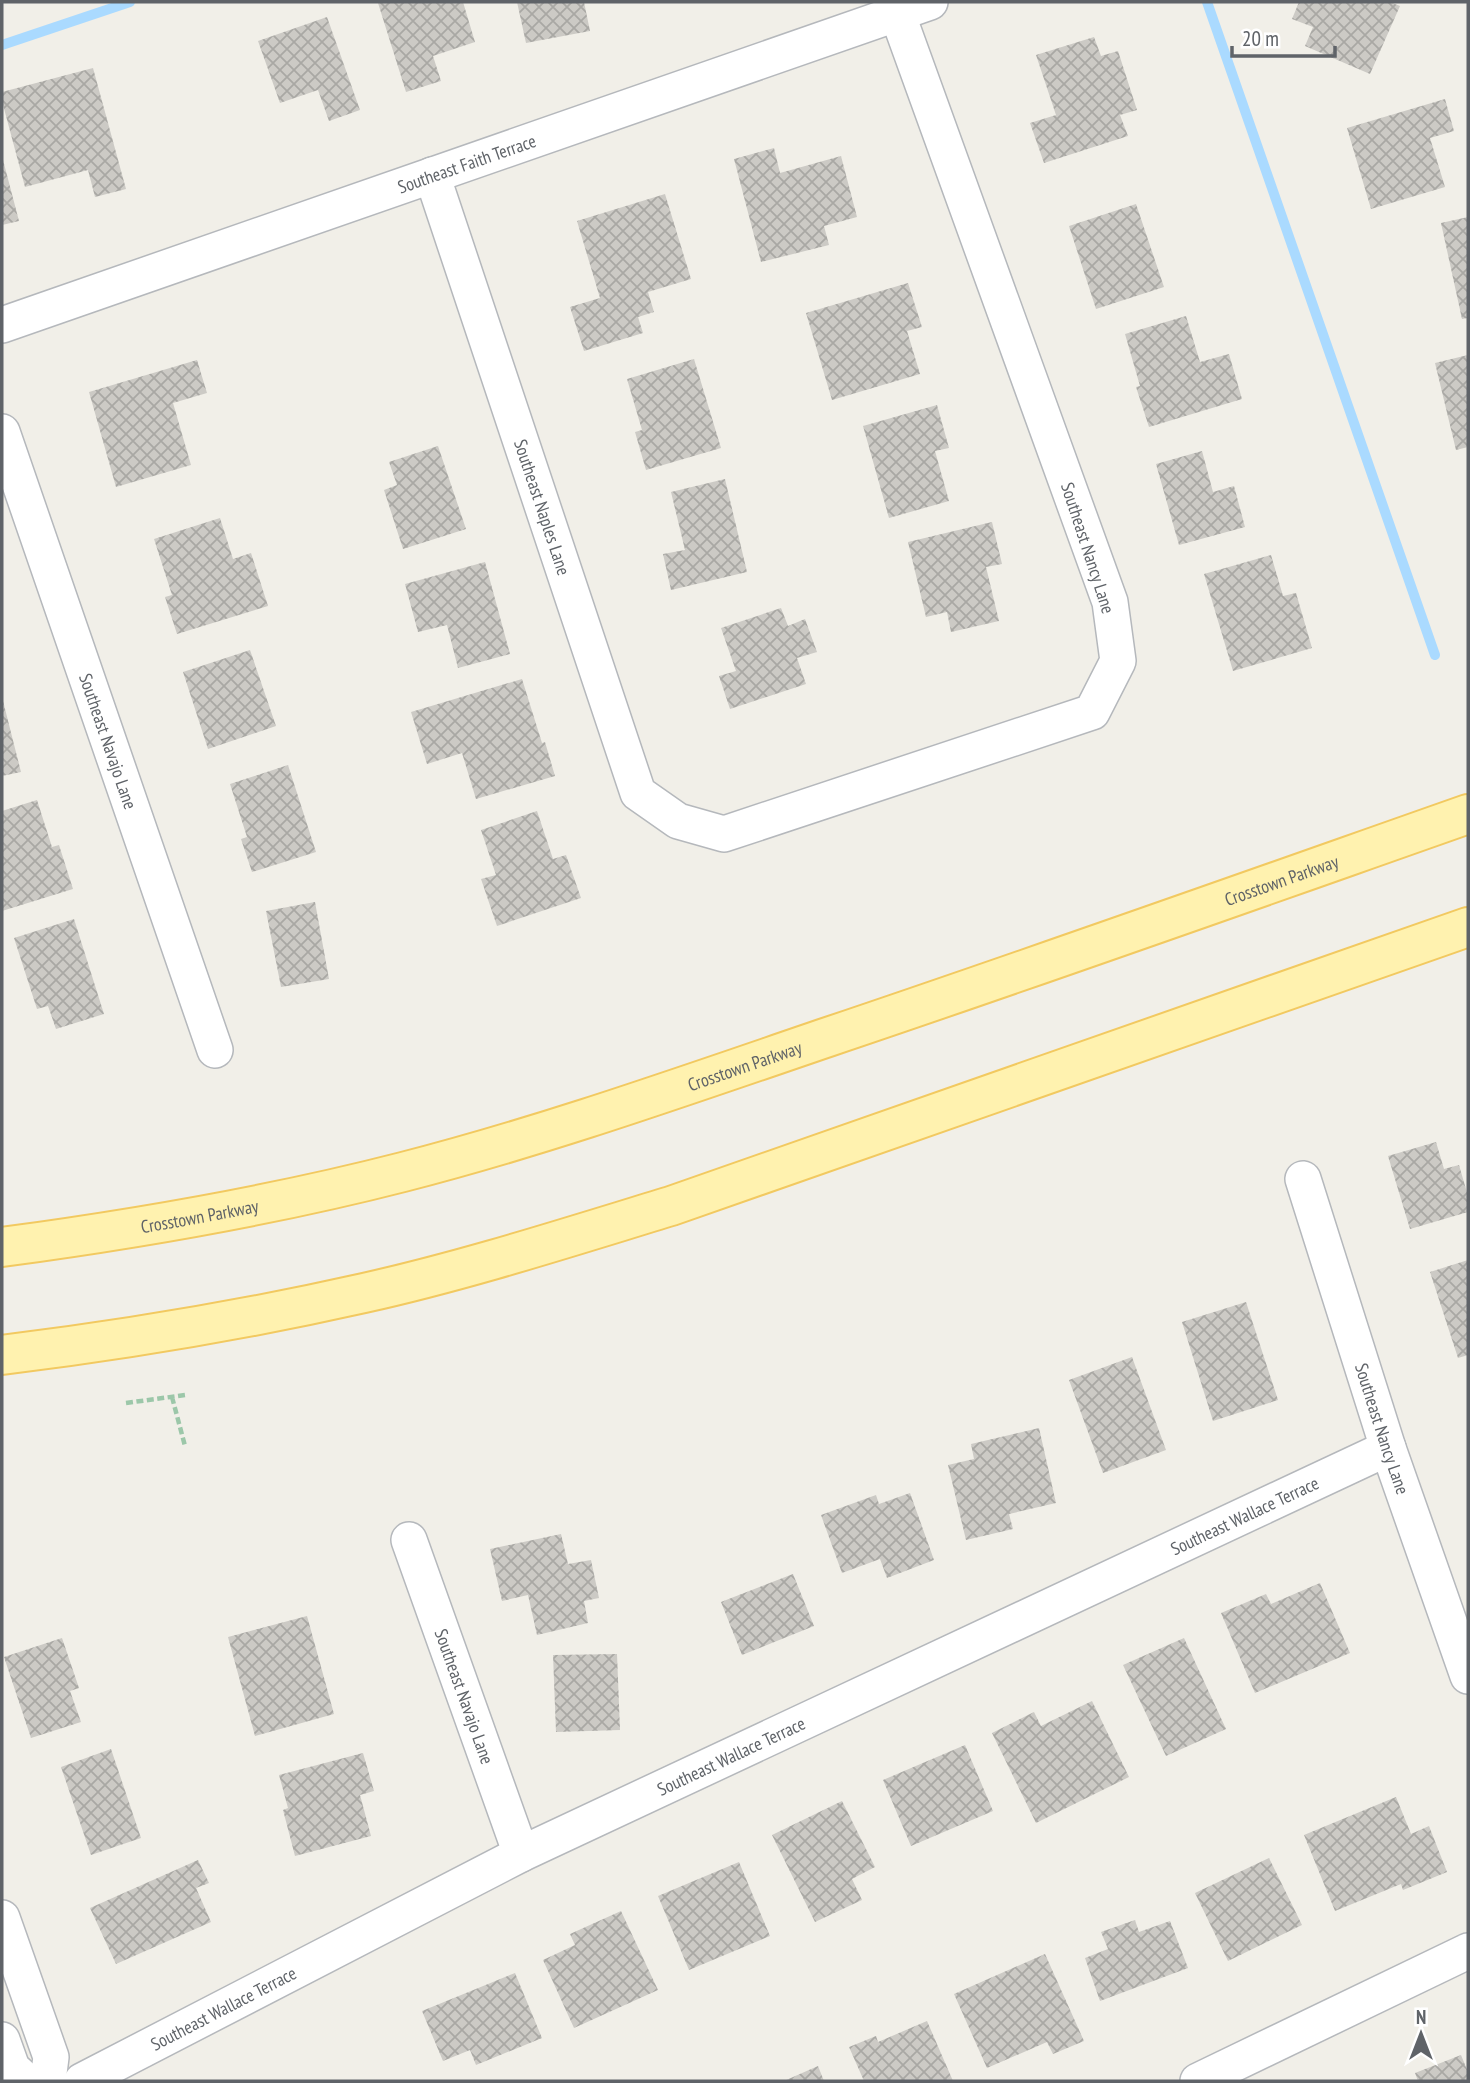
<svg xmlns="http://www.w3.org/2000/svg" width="1470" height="2083" viewBox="0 0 1470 2083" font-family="'PT Sans Narrow',sans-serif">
<defs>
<pattern id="building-cross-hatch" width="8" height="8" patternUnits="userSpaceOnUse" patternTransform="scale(1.75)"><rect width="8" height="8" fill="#cccac5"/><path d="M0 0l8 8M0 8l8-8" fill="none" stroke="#a9a8a4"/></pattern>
</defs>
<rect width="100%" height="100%" fill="#f1efe8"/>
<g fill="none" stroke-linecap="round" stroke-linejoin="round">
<path stroke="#aadaff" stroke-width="10" d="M1207,2L1435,655
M2,45L130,2"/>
</g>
<path fill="url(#building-cross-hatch)" d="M383,2H463L475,42L433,56L441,81L406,92L378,3Z
M517,2H584L590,31L526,43Z
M1299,2H1390L1400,6L1370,74L1305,46L1313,27L1292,19Z
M327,17L360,110L329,121L318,90L280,103L258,41Z
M1094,37L1101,56L1118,51L1137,110L1120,115L1128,136L1044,163L1030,123L1056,115L1036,55Z
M93,68L126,189L95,197L88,170L25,187L2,101V92Z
M1445,99L1454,131L1430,138L1445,187L1371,209L1347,128Z
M774,148L780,173L841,156L857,217L824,226L829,245L761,262L734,159Z
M2,156L19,221L2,225Z
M665,194L691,279L648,292L654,312L638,317L643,333L584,351L570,307L600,298L577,221Z
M1136,204L1164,287L1096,309L1069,226Z
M1468,217V318L1462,319L1441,223Z
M908,283L922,327L907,331L920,374L832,400L806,313Z
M1186,316L1200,362L1229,354L1242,399L1149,427L1136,387L1140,386L1125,334Z
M1468,355V447L1456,450L1435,363Z
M694,359L721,448L646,470L635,432L642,430L627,379Z
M197,360L207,393L173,403L191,465L116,487L89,392Z
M937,405L949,448L935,451L949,501L889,518L863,426Z
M438,446L466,529L403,549L384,490L397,485L389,462Z
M1202,451L1213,492L1234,486L1245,527L1179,545L1156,464Z
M725,479L747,572L671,590L663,554L685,550L671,492Z
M220,518L233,559L251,553L268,606L177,634L165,597L172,595L154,539Z
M992,522L1002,564L986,567L999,621L951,632L947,612L926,617L908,542Z
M1271,555L1283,596L1296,593L1312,648L1233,671L1204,574Z
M485,562L510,654L458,668L447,625L418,632L405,584Z
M781,608L788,626L805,619L817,652L797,658L806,684L730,709L719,676L736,671L721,628Z
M250,650L276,726L208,749L183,672Z
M522,679L542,743L545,742L555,776L476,799L462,753L427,764L411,712Z
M2,697L21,772L2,776Z
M288,765L316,852L252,872L241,839L247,837L230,784Z
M37,800L52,847L59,845L73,889L2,911V811Z
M537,811L553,859L566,855L581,898L497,926L481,879L496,875L481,830Z
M315,902L329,979L281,987L266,911Z
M74,919L104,1014L56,1029L48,1006L37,1009L14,938Z
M1436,1142L1444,1169L1459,1165L1468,1196V1212L1410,1229L1388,1156Z
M1468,1260V1355L1458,1358L1430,1272Z
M1246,1302L1278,1400L1213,1421L1182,1322Z
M1132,1357L1166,1450L1103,1473L1069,1380Z
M1039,1428L1056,1503L1009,1514L1013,1529L966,1540L948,1465L974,1459L971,1444Z
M910,1493L934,1560L887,1578L880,1559L842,1573L821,1515L876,1495L879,1504Z
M561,1534L568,1564L591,1560L599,1598L584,1601L588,1623L537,1635L528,1595L502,1601L490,1549Z
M793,1574L814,1626L742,1655L721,1602Z
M1320,1583L1350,1653L1255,1693L1221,1613L1266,1594L1271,1604Z
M307,1616L334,1714L255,1736L228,1637Z
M62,1638L79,1688L70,1691L81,1722L31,1738L4,1657Z
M1184,1638L1226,1729L1166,1756L1123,1665Z
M617,1654L620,1730L556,1732L553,1655Z
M1092,1701L1129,1777L1036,1823L992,1733L1034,1712L1041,1726Z
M965,1745L993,1811L911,1846L883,1780Z
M111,1749L141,1838L91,1855L61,1767Z
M363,1753L374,1791L360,1795L371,1836L295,1856L283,1810L288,1808L279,1775Z
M1396,1797L1411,1834L1429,1826L1447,1872L1403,1890L1401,1884L1335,1911L1304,1835Z
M842,1801L875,1867L852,1879L862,1900L815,1922L772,1835Z
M1269,1858L1302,1925L1228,1961L1195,1893Z
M198,1860L209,1883L196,1888L211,1922L116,1964L90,1908Z
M739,1862L770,1936L689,1970L658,1896Z
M621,1911L658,1990L574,2028L543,1960L575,1945L570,1934Z
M1135,1920L1139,1932L1170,1921L1188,1968L1100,2001L1085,1958L1108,1949L1101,1932Z
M1045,1954L1084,2041L1053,2054L1047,2042L987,2068L954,1994Z
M515,1973L542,2038L476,2065L470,2050L443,2061L422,2011Z
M927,2021L953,2081H864L849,2047L876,2036L878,2042Z
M1461,2055L1468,2072V2081H1418L1415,2073Z
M818,2066L824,2081H784Z"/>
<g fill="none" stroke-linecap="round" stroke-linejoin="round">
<g stroke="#b5b8bc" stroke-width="38">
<g id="minor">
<path id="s1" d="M432,175L638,793L678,821L724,834L1092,712L1118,661L1110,602L897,13"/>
<path id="s2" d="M2,325L930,2"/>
<path id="s3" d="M2,432L215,1050"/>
<path id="s4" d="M1303,1179L1388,1448L1468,1676"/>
<path id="s5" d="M409,1540L521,1854"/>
<path d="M2,1918L51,2057L48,2081"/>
<path d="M2,2040L12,2068L26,2081"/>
<path id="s6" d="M82,2081L521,1854L1388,1448"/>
<path d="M1198,2081L1468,1951"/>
</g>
</g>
<g stroke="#f2c960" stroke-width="42">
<g id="major">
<path id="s7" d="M2,1247C136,1229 271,1206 403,1172C547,1135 687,1085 828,1037C1042,965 1255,889 1468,814"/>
<path d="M2,1355C123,1340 244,1320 364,1293C467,1270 569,1237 671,1206L1468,927"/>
</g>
</g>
<path stroke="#9cc7a9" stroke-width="4.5" stroke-dasharray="7 3.5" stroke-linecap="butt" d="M172,1397L185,1446
M126,1403L185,1395"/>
<use href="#minor" stroke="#fff" stroke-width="35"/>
<use href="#major" stroke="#fff2af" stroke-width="38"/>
</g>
<g text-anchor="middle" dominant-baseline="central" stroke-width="5" stroke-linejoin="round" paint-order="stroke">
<g font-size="18" fill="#5f6368" stroke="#fff">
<text stroke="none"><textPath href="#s2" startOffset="492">Southeast Faith Terrace</textPath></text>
<text stroke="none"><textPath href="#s1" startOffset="350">Southeast Naples Lane</textPath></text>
<text transform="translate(1088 548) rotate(72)">Southeast Nancy Lane</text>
<text stroke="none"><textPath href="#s3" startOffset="327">Southeast Navajo Lane</textPath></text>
<text stroke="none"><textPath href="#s7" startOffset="1334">Crosstown Parkway</textPath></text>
<text stroke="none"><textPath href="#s7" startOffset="766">Crosstown Parkway</textPath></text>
<text stroke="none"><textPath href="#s7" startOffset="200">Crosstown Parkway</textPath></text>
<text stroke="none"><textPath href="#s4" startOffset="262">Southeast Nancy Lane</textPath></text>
<text stroke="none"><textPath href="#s6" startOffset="1293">Southeast Wallace Terrace</textPath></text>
<text stroke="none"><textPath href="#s5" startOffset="166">Southeast Navajo Lane</textPath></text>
<text stroke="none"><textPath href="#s6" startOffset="726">Southeast Wallace Terrace</textPath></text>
<text stroke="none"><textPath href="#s6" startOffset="159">Southeast Wallace Terrace</textPath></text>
</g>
</g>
<rect width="1470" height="2083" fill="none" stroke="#5f6368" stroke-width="7"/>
<g transform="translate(1421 2034)" stroke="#ffffff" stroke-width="5" paint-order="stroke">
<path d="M0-5L12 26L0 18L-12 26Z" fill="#5f6368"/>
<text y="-10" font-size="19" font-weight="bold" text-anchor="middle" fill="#5f6368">N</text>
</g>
<path d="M1232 46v10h103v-10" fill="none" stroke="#5f6368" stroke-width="3.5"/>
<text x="1242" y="46" font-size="21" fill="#5f6368" stroke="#ffffff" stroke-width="5" paint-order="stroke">20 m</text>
</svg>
